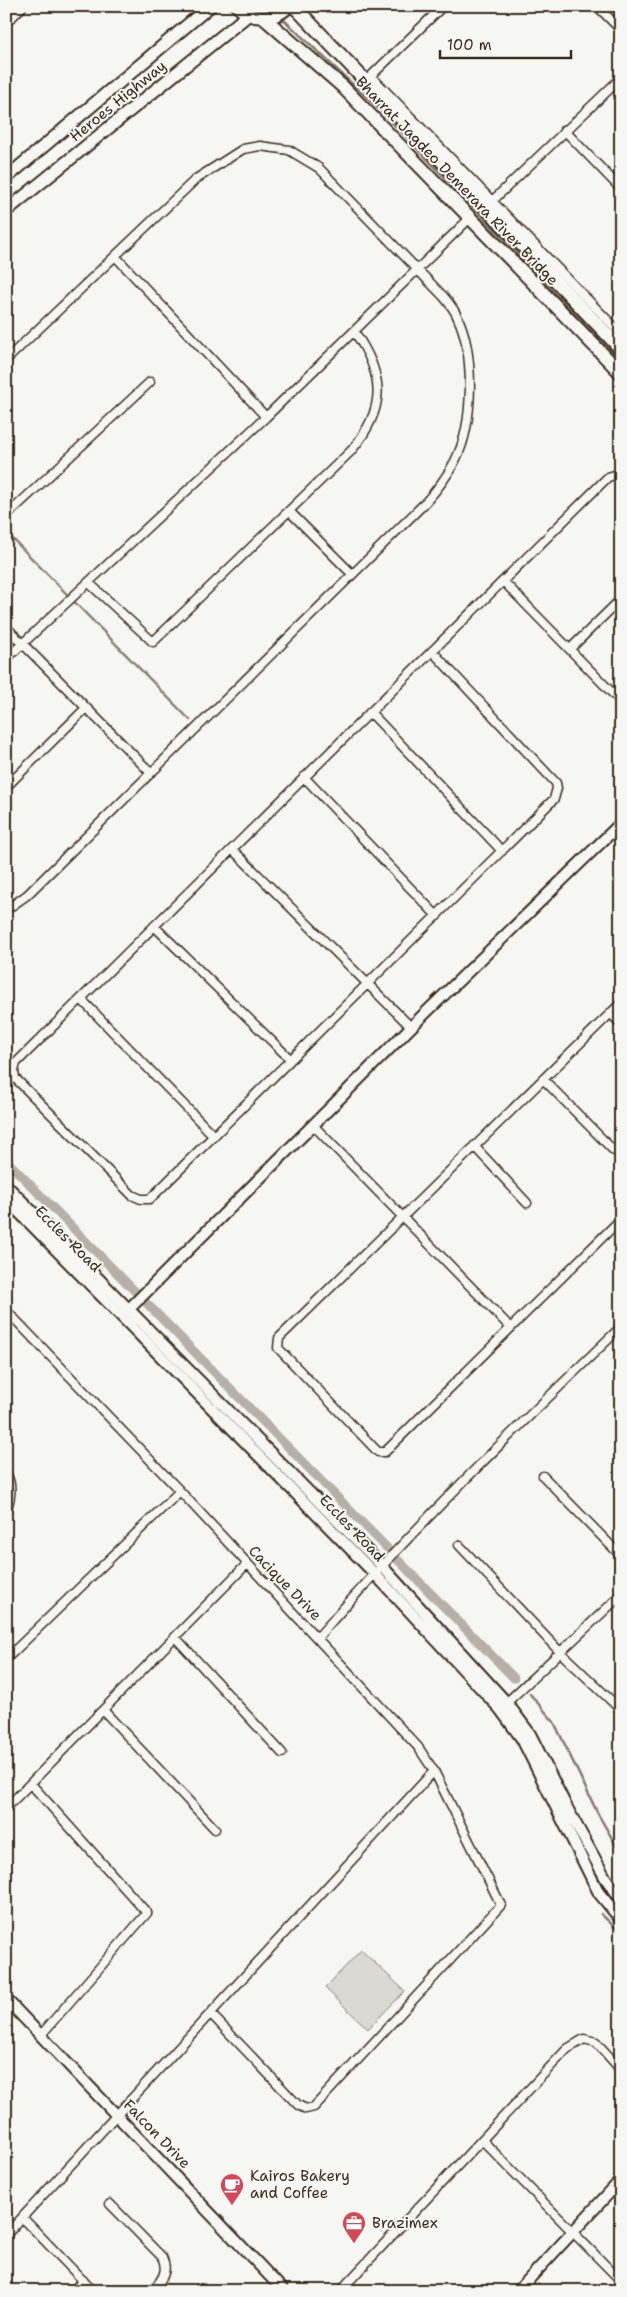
<svg xmlns="http://www.w3.org/2000/svg" width="627" height="2297" viewBox="0 0 627 2297" font-family="'Shantell Sans',sans-serif">
<rect width="100%" height="100%" fill="#f6f6f2"/>
<filter id="ink" filterUnits="userSpaceOnUse"><feTurbulence type="fractalNoise" baseFrequency=".02" numOctaves="2"/><feDisplacementMap in="SourceGraphic" scale="10" xChannelSelector="R" yChannelSelector="G"/><feConvolveMatrix kernelMatrix="1 2 1 2 8 2 1 2 1" color-interpolation-filters="sRGB"/></filter>
<g filter="url(#ink)">
<path fill="#dad9d3" stroke="#8a8278" d="M361,1950L405,1991L368,2029L325,1988Z"/>
<g fill="none" stroke-linecap="round" stroke-linejoin="round">
<path stroke="#857a71" stroke-width="2.5" d="M283,19L380,110L621,361
M6,532L190,720
M530,1694L554,1722L598,1814L621,1854
M601,1914L621,1933"/>
<path stroke="#b6b0a9" stroke-width="9" d="M6,1160L387,1548
M395,1557L514,1678"/>
<g stroke="#3b2a1e" stroke-width="11">
<path id="minor" d="M443,6L371,76L621,334
M597,6L621,30
M6,8L14,15
M6,23L23,6
M564,130L621,189
M488,205L621,78
M116,257L266,417
M6,360L196,179L243,149L260,146L289,150L319,168L444,297C449,303 454,309 457,316C475,353 474,425 455,461C447,477 436,491 424,504L27,895L6,910
M289,511L352,574
M6,516L150,382
M503,581L621,702
M89,583L153,642L351,451C387,408 385,376 354,331
M6,627L151,773
M570,649L621,599
M432,651L556,783L557,788L554,799L150,1199H141L132,1195L15,1078L14,1071L16,1063L608,477L618,474L621,476
M6,659L266,417L470,218
M370,712L502,851
M304,777L437,916
M6,787L86,708
M232,849L411,1027
M154,926L290,1059
M81,999L214,1136
M621,1003L279,1338L278,1348L378,1452H385L621,1219
M610,1013L621,1024
M543,1079L614,1151
M314,1126L511,1328
M474,1146L527,1203
M6,1310L180,1491L418,1747L434,1771L501,1905L314,2107L306,2109L298,2105L211,2014
M6,1473C13,1485 11,1498 6,1511
M543,1476L621,1556
M459,1545L561,1653L621,1710
M175,1637L282,1753
M318,1637C413,1528 517,1427 621,1327
M6,1659L180,1491
M504,1705L621,1595
M103,1710L215,1829
M31,1784L147,1913L40,2036
M6,1808L247,1564
M482,2140L621,2281
M110,2204L162,2257C169,2271 162,2280 152,2291
M23,2218L93,2291
M6,2235L434,1771
M73,2291L83,2280
M340,2291L567,2049L584,2039L596,2042L621,2070"/>
</g>
<g stroke="#3b2a1e" stroke-width="14">
<path id="tertiary" d="M6,1185L381,1565L507,1703L530,1734L566,1806L606,1879L621,1899
M6,1199L374,1573L500,1709L522,1739L599,1893L621,1920
M125,1313L411,1027L621,823
M6,1999L284,2291
M518,2291L621,2180"/>
</g>
<g stroke="#3b2a1e" stroke-width="15">
<path id="secondary" d="M237,6C252,21 274,22 289,6
M6,178L210,6
M6,211L248,15"/>
</g>
<g stroke="#3b2a1e" stroke-width="16">
<path id="primary" d="M294,6L621,349
M264,18L342,86L621,373"/>
</g>
<use href="#minor" stroke="#f6f6f2" stroke-width="8"/>
<use href="#tertiary" stroke="#f6f6f2" stroke-width="10"/>
<use href="#secondary" stroke="#f6f6f2" stroke-width="11"/>
<use href="#primary" stroke="#f6f6f2" stroke-width="12"/>
</g>
</g>
<defs>
<g id="cafe-pin" transform="scale(1.25)"><path d="M0 17L-7.5 6A9.5 9.5 0 1 1 7.5 6Z" fill="#d1495b" stroke="#f6f6f2"/><path d="M-5.5-4.5H6V0H3Q3 3.5 0 3.5H-2.5Q-5.5 3.5-5.5 0ZM3-3.2v2h1.7v-2ZM-6 4.5H4V6H-6Z" fill="#fff"/></g>
<g id="office-pin" transform="scale(1.25)"><path d="M0 17L-7.5 6A9.5 9.5 0 1 1 7.5 6Z" fill="#d1495b" stroke="#f6f6f2"/><path d="M-6-3h4V-5.5h4V-3h4V5H-6ZM-1-4.5V-3h2v-1.5ZM-6 0V1H6V0Z" fill="#fff"/></g>
</defs>
<g fill-rule="evenodd">
<use href="#cafe-pin" x="232" y="2185"/>
<use href="#office-pin" x="354" y="2223"/>
</g>
<g text-anchor="middle" dominant-baseline="central" stroke-width="4" stroke-linejoin="round" paint-order="stroke">
<g font-size="15" fill="#3b2a1e" stroke="#f6f6f2">
<text transform="translate(118 101) rotate(-39)">Heroes Highway</text>
<text transform="translate(457 181) rotate(46)">Bharrat Jagdeo Demerara River Bridge</text>
<text transform="translate(68 1239) rotate(45)">Eccles Road</text>
<text transform="translate(352 1528) rotate(46)">Eccles Road</text>
<text transform="translate(285 1583) rotate(46)">Cacique Drive</text>
<text transform="translate(157 2134) rotate(46)">Falcon Drive</text>
</g>
<g font-size="15" fill="#3b2a1e" stroke="#f6f6f2" text-anchor="start">
<text x="250" y="2176">Kairos Bakery<tspan x="250" dy="17">and Coffee</tspan></text>
<text x="372" y="2223">Brazimex</text>
</g>
</g>
<rect width="627" height="2297" fill="none" stroke="#f6f6f2" stroke-width="25"/>
<rect x="12" y="12" width="602" height="2272" fill="none" stroke="#3b2a1e" stroke-width="2" filter="url(#ink)"/>
<path d="M440 50v8h131v-8" fill="none" stroke="#3b2a1e" stroke-width="2.5"/>
<text x="447" y="50" font-size="15" fill="#3b2a1e" stroke="#f6f6f2" stroke-width="4" paint-order="stroke">100 m</text>
</svg>
